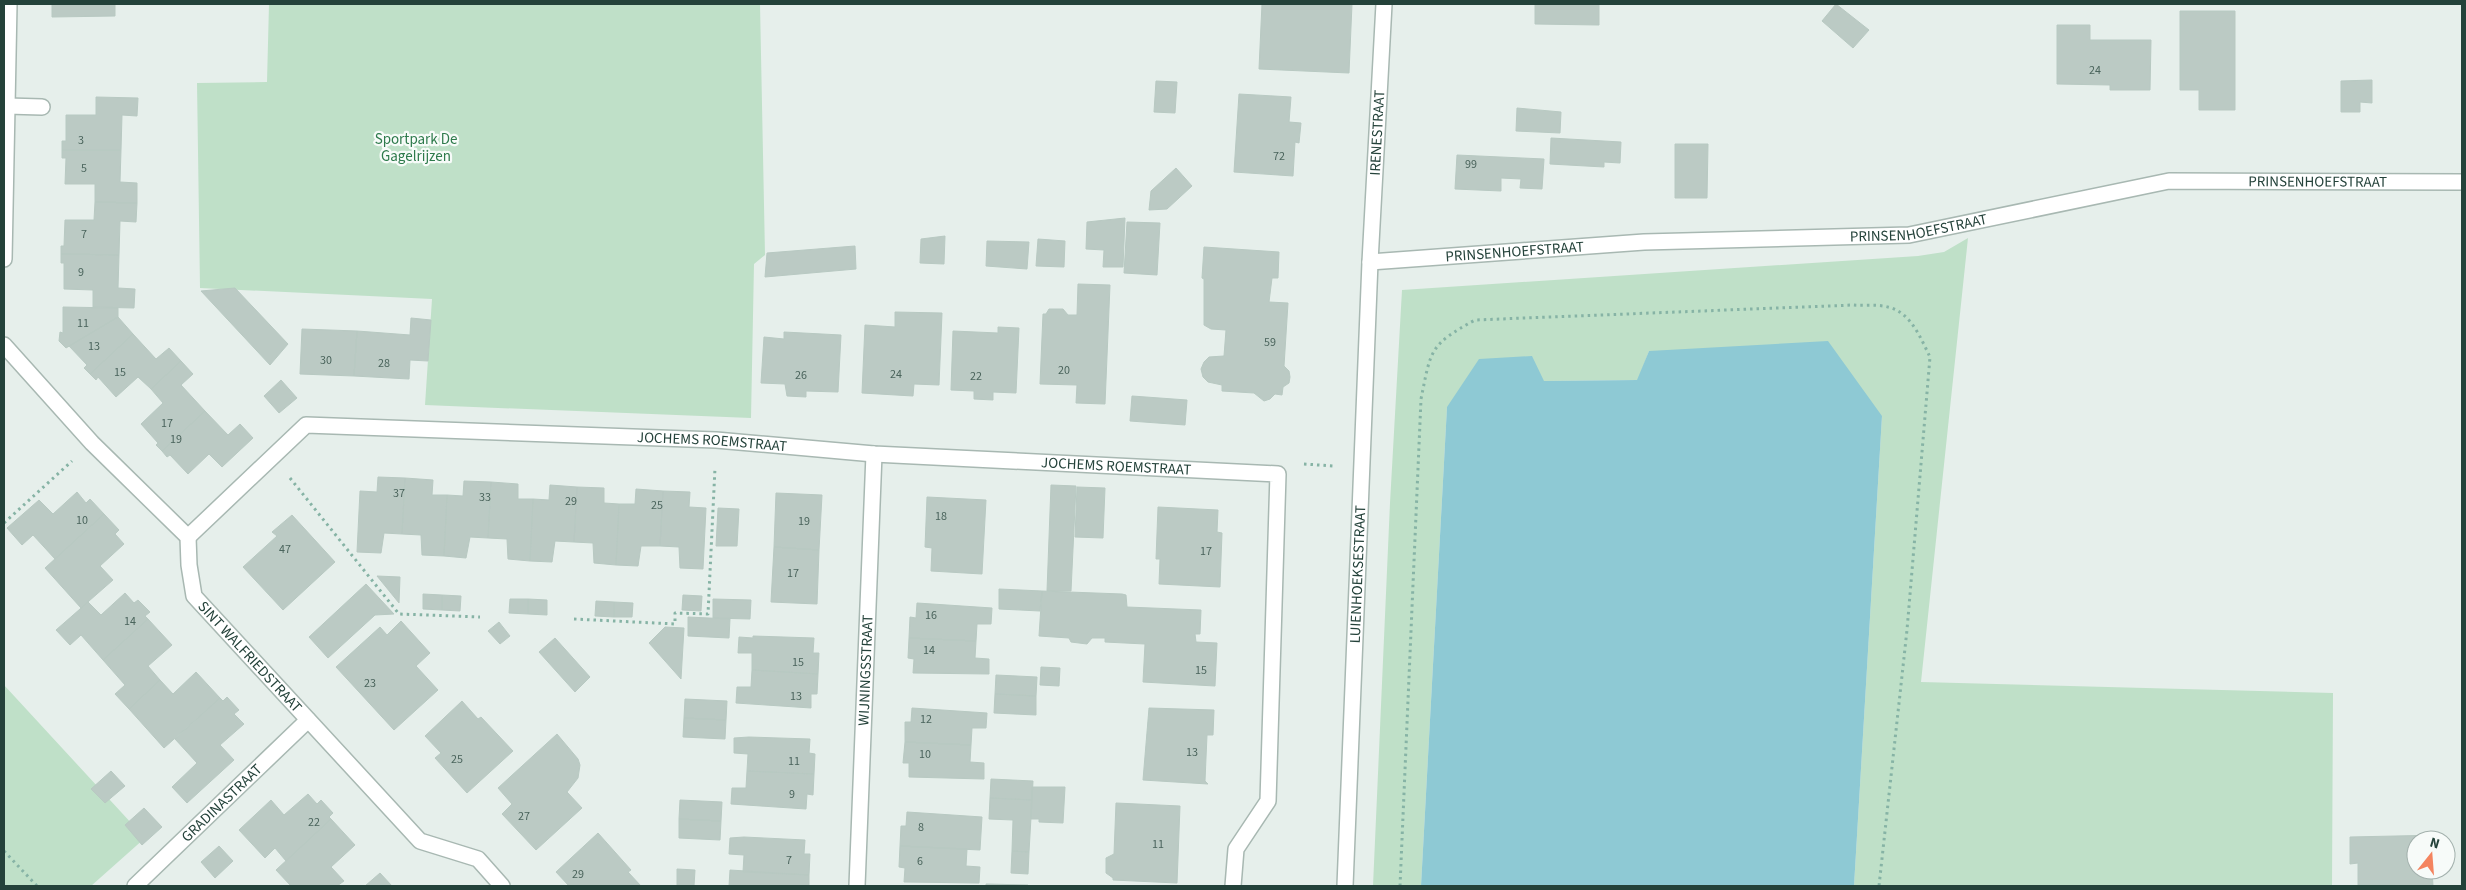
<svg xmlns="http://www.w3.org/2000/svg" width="2466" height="890" viewBox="0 0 2466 890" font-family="'Source Sans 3',sans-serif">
<rect width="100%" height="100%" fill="#e6efeb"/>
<path fill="#bfe0c8" d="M269,4H760L765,255L754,264L751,418L425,405L432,299L200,288L197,83L267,82Z
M1968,238L1921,682L2333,693L2332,886H1854L1882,416L1649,351L1638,380L1544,381L1447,407L1421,886H1373L1390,503L1402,290L1918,256L1944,252Z
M4,685L145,838L91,886H4Z"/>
<path fill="#8ec9d4" d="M1828,341L1882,416L1854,886H1421L1447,407L1479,359L1532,356L1544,381L1637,380L1649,351Z"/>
<path fill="#bbcac4" stroke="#b8c9c2" d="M52,4H115V16L52,17Z
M1262,4H1352L1349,73L1259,69Z
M1535,4H1599V25L1535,24Z
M1836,4L1869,30L1853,48L1822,21Z
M2180,11H2235V110H2199V90H2180Z
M2057,25H2090V40H2151L2150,90H2110V85L2057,84Z
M2372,80V103L2360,102V112H2341V81Z
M1156,81L1177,82L1175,113L1154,112Z
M1239,94L1291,97L1289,122L1301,123L1299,143L1295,142L1293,176L1234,172Z
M96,97L138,98L137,116L122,115L121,150H62V141H66V115H96Z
M1517,108L1561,112L1560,133L1516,131Z
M1551,138L1621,142L1620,163L1604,162V167L1550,164Z
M1675,144H1708L1707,198H1675Z
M62,150H121L120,182L137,183V203L95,202V184H65L66,158H62Z
M1457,155L1544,159L1542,189L1520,188L1521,179L1501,178V191L1455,189Z
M1176,168L1192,186L1167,209L1149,210L1151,191Z
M95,202L137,203L136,222L120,221L119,255L61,254V246H64L65,220H94Z
M1125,218L1123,267H1103L1104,250L1086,249L1087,222Z
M1127,222L1160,223L1157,275L1124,273Z
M945,236L944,264L920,263L921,239Z
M1038,239L1065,241L1064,267L1036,266Z
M987,241L1029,242L1027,269L986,266Z
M855,246L856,269L765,277L767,253Z
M1204,247L1279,252L1278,278H1272L1269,302L1288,303L1284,366L1289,371L1290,377L1289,383L1283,387L1282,395L1275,394L1270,399L1264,401L1254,393L1222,391V385L1208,382L1203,377L1201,369L1204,362L1209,357L1224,356L1226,330L1211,329L1204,325V279L1202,278Z
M61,254L119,255L118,288L135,289L134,308L93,307V290L64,289V263H61Z
M1078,284L1110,285L1105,404L1076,403L1077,385L1040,384L1043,314H1046L1049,309H1063L1068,315H1077Z
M235,288L288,344L270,365L201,291Z
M63,307L118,308V317L66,348L59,341L60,332L63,333Z
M895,312L942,313L939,385L914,384L913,396L862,393L865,325L895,327Z
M118,317L133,334L90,374L84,368L87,365L69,346Z
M411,318L431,320L428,361L410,360L409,379L354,376L357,331L410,335Z
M998,327L1019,328L1016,393L993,392V400L974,399V391L951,390L953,331L998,333Z
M302,329L357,331L354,376L300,374Z
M784,332L841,335L838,392L806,391V397L787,396L785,384L761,383L764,337L784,339Z
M133,334L156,359L169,348L181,361L151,389L138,377L116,397L98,377L96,380L90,374Z
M181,361L193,374L181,385L205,411L162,451L156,445L158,443L141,424L163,403L151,389Z
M281,380L297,398L279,413L264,396Z
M1132,396L1187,400L1185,425L1130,421Z
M205,411L228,435L240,424L253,438L222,467L209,454L188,474L170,455L167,457L162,451Z
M378,477L405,478L402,534L384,533L381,553L357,552L360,491L377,492Z
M405,478L433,480L432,495H447L444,556L422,555L421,535L402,534Z
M464,481L491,482L488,538L470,537L466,558L444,556L447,495L463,496Z
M491,482L518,484V499H533L530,561L508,559L507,539L488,538Z
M550,485L577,487L574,542L555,541L552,562L530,561L533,499L549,500Z
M1051,485L1076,486L1071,591H1047Z
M577,487L604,488V503L619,504L616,565L594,563L593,543L574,542Z
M1077,487L1105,488L1103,538L1075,537Z
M636,489L663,491L660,546H641L638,566L616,565L619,504H635Z
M663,491L690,492L689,507L706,508L703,569L680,568L679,547L660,546Z
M77,492L86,503L90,499L104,514L55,559L33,535L22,545L7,528L39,500L53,514Z
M776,493L822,495L819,550L774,547Z
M927,497L986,500L982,574L931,571L932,548L925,547Z
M1158,507L1218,510L1217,532L1222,533L1220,587L1159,584L1160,559H1156Z
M718,508L739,509L737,546H716Z
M104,514L119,530L115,534L124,544L100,566L113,580L81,608L45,568Z
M292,515L335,562L283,610L243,567L277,536L272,532Z
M774,547L819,550L817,604L771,602Z
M377,576L400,577L399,603Z
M366,584L394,614L375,615L328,658L309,637Z
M999,589L1042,591L1040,611L999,609Z
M1042,591L1122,594L1126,595L1127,607L1201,610L1200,634H1195L1196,642L1217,643L1215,686L1143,682L1145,644L1105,642V638H1092L1087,644L1071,642L1069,638L1039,636Z
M125,593L134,603L138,600L150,612L145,616L148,619L103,660L81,635L70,645L56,630L88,602L101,615Z
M423,594L442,595V610L423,609Z
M442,595L461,596L460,611L442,610Z
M683,595L702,596L701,611L682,610Z
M510,599H528V614L509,613Z
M528,599L547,600V615L528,614Z
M713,599L751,600L750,619L713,618Z
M596,601L614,602V617L595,616Z
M614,602L633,603L632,617H614Z
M917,603L992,608L991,624H977L976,641L909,638L910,617L916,618Z
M688,617L730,619L729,638L688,636Z
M148,619L172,645L148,666L160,680L129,709L115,694L125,685L103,660Z
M401,621L430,653L416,666L438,690L394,730L336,667L380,627L387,635Z
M499,622L510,636L500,644L488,631Z
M665,627L684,628L681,679L649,643Z
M753,636L814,638L813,653H819L818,674L752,670V653H738L739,637L753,638Z
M555,638L590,677L575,692L539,652Z
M909,638L976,641L975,658L989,659V674L913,673L914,659L908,658Z
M1041,667L1060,668L1059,686L1040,685Z
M752,670L818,674L817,694H811V708L736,703L737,687H751Z
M196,672L220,698L164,748L129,709L160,680L173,694Z
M996,675L1037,677L1036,696L995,694Z
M995,694L1036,696V715L994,713Z
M227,697L239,710L234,714L244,724L220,745L234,760L187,803L172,787L197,763L175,739L220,698L223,701Z
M685,699L727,701L726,720L684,718Z
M462,701L478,719L481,717L513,751L467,793L435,758L441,753L425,736Z
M912,708L987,713L986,728H972L971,745L905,742V722H911Z
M1149,708L1214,710L1213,735H1207L1205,781L1208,784L1143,780Z
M684,718L726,720L725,739L683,737Z
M557,734L578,759L580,765L578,778L567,792L582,808L536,850L502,814L512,804L498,788Z
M749,737L810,739L809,753L815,754L814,774L747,771L748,754L734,753V738Z
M905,742L971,745L970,762L984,763V779L909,777V763H903Z
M111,771L125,786L105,803L91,789Z
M747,771L814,774L813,795L807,794L806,809L731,804L732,788H746Z
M991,779L1033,781L1032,800L990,798Z
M1032,787H1065L1063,823L1039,822V819H1031Z
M308,794L317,804L321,800L333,813L329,817L331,819L286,861L275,848L265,858L239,830L271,800L284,815Z
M990,798L1032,800L1029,852L1012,851L1013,820L989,819Z
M680,800L722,802L721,821L679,819Z
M1116,803L1180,806L1177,883L1113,880V878L1106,873V858L1114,854Z
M144,808L162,827L142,845L125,825Z
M907,812L982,817L980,850L900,846L901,826H906Z
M331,819L355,845L331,867L344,881L337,886H291L276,870Z
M679,819L721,821L720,840L679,838Z
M598,833L631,870L628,872L641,886H569L556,872Z
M2441,835V840H2416V870H2432L2433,886L2358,885V863L2350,864V837Z
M744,837L805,840L804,854H810L809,875L743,872L744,855L729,854L730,838Z
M219,846L233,861L215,878L201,862Z
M900,846L967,849L966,866L980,867L979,883L904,882L905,868L899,867Z
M1012,851L1029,852L1028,874L1011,873Z
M677,869L695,870L694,886H677Z
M730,870L809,875V886H729Z
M380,873L392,886H365Z
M986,884L1028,885V886H986Z"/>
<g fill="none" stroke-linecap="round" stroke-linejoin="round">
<g stroke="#a8b8b2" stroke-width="18">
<g id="minor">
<path d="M7,106L42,107"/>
<path d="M4,259L9,4"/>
<path id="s1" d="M1370,262L1644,242L1909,235L2169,181L2462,182"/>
<path id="s2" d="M4,345L92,443L188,537L189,565L194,596L420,841L478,859L502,886"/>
<path id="s3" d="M188,537L306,425L716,440L874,454L1278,474L1268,801L1236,849L1233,886"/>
<path id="s4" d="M135,886L308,720"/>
<path id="s5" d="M857,886L874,454"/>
<path id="s6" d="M1345,886L1370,262L1384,4"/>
</g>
</g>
<path stroke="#86b3a5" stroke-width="3" stroke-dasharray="2.5 4" stroke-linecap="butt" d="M1304,464L1333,466
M290,478L399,614L480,617
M4,523L72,461
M574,619L675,624V613L708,614L715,468
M4,851L37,886
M1400,886L1421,399C1431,350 1429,345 1475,320L1853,305C1864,306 1877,304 1888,307C1911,312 1921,339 1930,357L1907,630L1879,886"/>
<use href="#minor" stroke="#fff" stroke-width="15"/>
</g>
<g text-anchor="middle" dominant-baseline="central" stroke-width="4.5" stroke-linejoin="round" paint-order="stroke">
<g font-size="12" fill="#4a645c">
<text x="2095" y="70">24</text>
<text x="81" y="140">3</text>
<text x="1279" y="156">72</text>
<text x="1471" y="164">99</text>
<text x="84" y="168">5</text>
<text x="84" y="234">7</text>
<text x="81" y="272">9</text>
<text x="83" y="323">11</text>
<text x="1270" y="342">59</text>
<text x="94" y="346">13</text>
<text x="326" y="360">30</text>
<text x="384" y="363">28</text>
<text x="1064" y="370">20</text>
<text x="120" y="372">15</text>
<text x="896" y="374">24</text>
<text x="801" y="375">26</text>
<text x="976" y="376">22</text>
<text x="167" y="423">17</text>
<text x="176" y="439">19</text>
<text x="399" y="493">37</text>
<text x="485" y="497">33</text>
<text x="571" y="501">29</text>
<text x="657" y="505">25</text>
<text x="941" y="516">18</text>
<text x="82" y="520">10</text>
<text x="804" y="521">19</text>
<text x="285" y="549">47</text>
<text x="1206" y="551">17</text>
<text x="793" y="573">17</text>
<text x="931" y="615">16</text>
<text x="130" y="621">14</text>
<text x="929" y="650">14</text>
<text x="798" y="662">15</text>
<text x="1201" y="670">15</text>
<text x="370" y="683">23</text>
<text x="796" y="696">13</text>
<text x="926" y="719">12</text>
<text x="1192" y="752">13</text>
<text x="925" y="754">10</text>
<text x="457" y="759">25</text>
<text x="794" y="761">11</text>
<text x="792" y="794">9</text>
<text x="524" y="816">27</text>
<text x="314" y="822">22</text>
<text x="921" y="827">8</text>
<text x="1158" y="844">11</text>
<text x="789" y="860">7</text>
<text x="920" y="861">6</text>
<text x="578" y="874">29</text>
</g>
<g font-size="15" fill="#24423a" stroke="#f7fbf9">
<text stroke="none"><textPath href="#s6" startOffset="754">IRENESTRAAT</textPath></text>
<text stroke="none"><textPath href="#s1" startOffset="954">PRINSENHOEFSTRAAT</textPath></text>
<text stroke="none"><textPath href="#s1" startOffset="550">PRINSENHOEFSTRAAT</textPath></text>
<text stroke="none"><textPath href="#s1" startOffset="145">PRINSENHOEFSTRAAT</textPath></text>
<text stroke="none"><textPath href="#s3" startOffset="569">JOCHEMS ROEMSTRAAT</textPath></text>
<text stroke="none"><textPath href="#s3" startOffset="974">JOCHEMS ROEMSTRAAT</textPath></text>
<text stroke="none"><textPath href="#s6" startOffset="312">LUIENHOEKSESTRAAT</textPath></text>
<text stroke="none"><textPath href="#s2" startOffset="408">SINT WALFRIEDSTRAAT</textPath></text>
<text stroke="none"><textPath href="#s5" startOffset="216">WIJNINGSSTRAAT</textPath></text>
<text stroke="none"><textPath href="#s4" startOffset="120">GRADINASTRAAT</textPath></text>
</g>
<g font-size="15" fill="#2d7a4b" stroke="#f7fbf9">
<text x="416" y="139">Sportpark De<tspan x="416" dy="17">Gagelrijzen</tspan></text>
</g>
</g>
<rect width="2466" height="890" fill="none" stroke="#24423a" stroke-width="10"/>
<g transform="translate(2431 855) rotate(17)"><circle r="24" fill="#f7fbf9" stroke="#a3b1ad"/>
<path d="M0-4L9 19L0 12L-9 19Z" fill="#f4845f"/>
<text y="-8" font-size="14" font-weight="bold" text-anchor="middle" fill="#24423a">N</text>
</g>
</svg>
